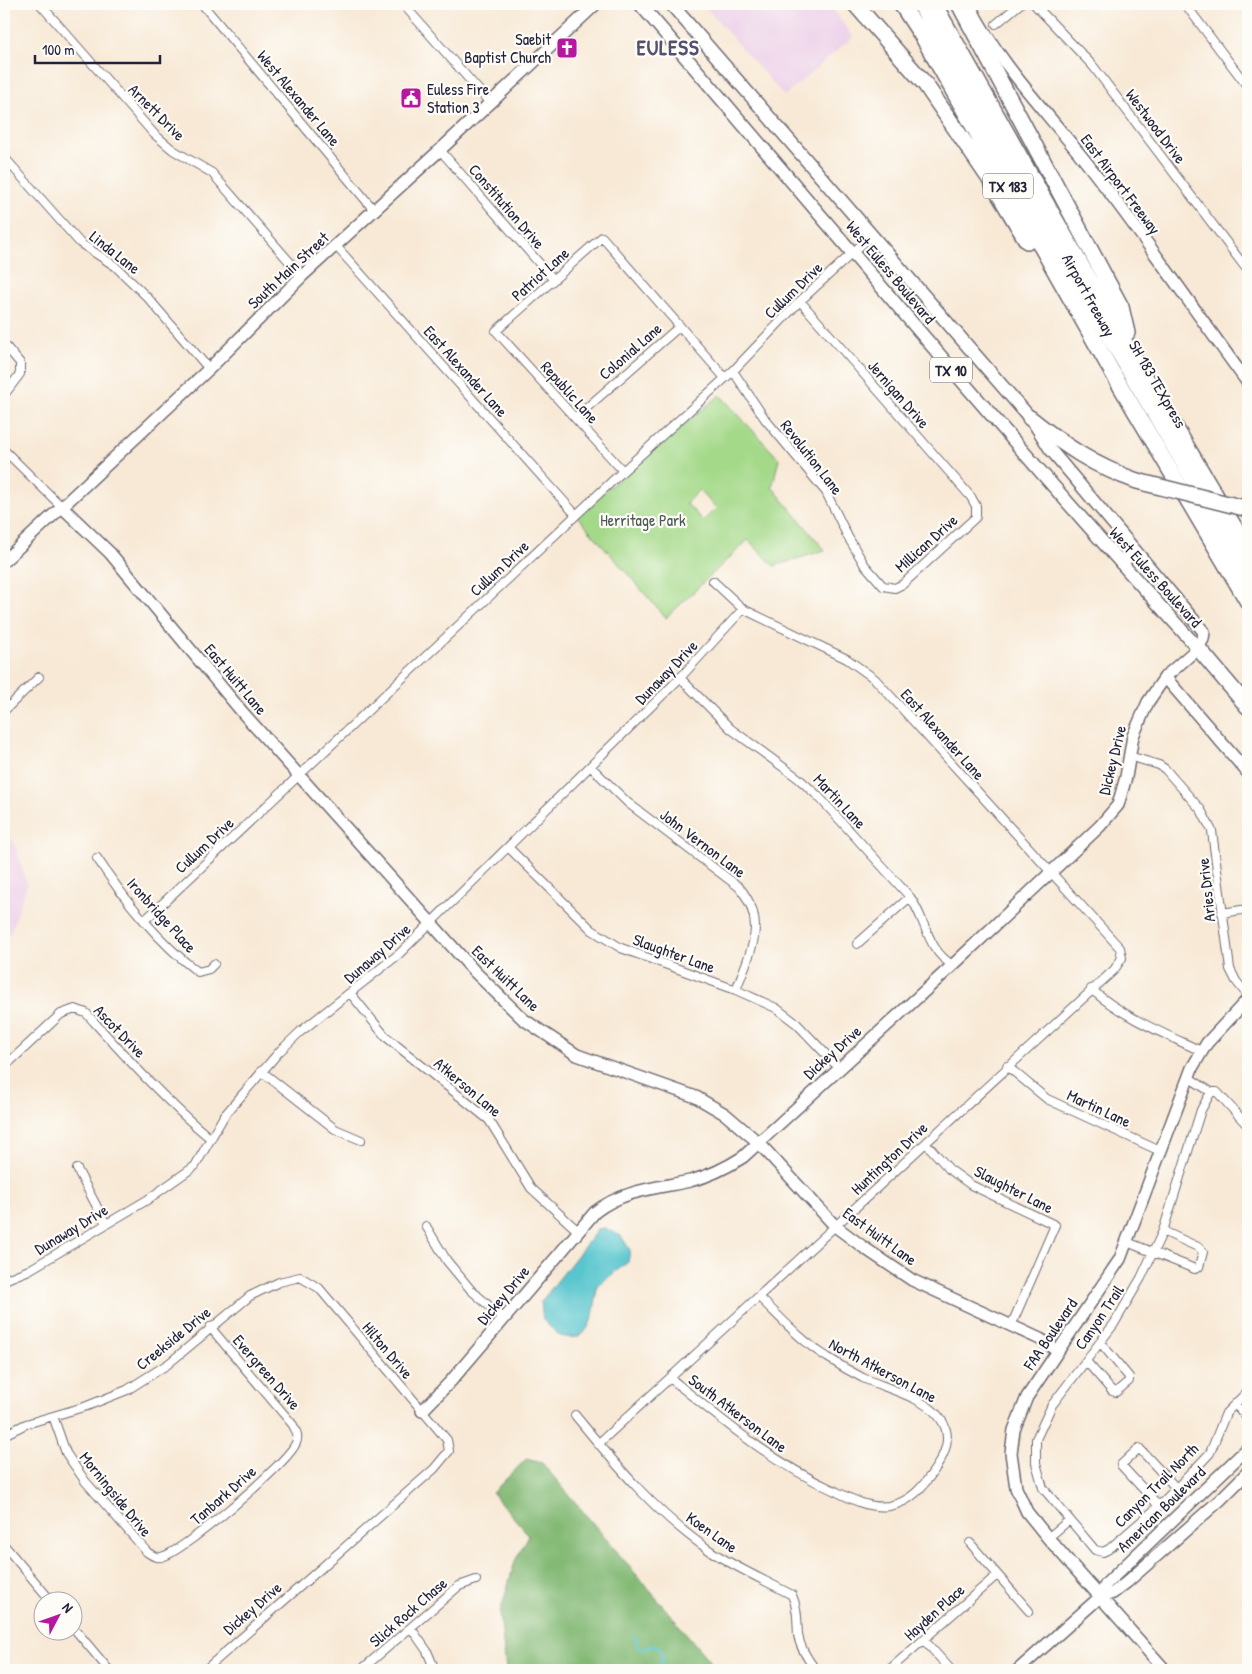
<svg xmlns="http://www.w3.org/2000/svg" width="1252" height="1674" viewBox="0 0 1252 1674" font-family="'Patrick Hand',sans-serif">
<rect width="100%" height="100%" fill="#fdfcf7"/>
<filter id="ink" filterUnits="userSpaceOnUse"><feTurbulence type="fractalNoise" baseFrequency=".02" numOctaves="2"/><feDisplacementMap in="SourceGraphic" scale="10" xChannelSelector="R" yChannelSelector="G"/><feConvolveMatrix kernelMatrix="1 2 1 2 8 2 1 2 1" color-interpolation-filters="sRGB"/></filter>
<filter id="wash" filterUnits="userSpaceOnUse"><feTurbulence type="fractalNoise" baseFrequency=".0096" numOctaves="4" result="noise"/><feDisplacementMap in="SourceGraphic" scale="20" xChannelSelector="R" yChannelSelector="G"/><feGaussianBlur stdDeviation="1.12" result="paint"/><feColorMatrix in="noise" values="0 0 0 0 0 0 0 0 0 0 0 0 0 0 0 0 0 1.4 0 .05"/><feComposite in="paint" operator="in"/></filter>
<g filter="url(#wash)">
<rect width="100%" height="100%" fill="#f8e9d6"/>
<path fill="#edd1e9" d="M703,4H829L853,37L784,96Z
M4,830L14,842L27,884L11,932L4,939Z"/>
<path fill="#a4d989" stroke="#637e62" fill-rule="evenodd" d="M720,395L779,459L772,487L825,550L774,566L748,540L666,618L576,515ZM699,490L716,508L703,521L686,503Z"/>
<path fill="#83b975" stroke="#526e58" d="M526,1459L542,1463L717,1670H506L500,1613L515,1561L529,1535L492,1493Z"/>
<path fill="#58c6ce" stroke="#3d7484" d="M605,1228L621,1236L630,1250L628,1262L597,1286C596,1300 594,1331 577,1337C572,1338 565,1337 560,1336L543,1320L541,1302L598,1229Z"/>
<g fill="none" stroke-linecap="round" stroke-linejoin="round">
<path stroke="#58c6ce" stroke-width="2.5" d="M632,1636L636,1639L638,1647L645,1649L654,1645L659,1647L663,1655L661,1663L667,1670"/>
</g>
</g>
<g filter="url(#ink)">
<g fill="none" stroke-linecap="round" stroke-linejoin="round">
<g stroke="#6d6871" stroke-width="10">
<path id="street" d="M40,4L154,134L173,150L212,173L302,276
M202,4L374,210
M403,4L490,103
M1034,4L1093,66L1248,271
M1185,4L1248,87
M996,24L1020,4
M440,150L553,279
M4,157L80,243L115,266L148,298L209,369
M336,246L576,515
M4,344L20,363V374L4,395
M733,371L765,419L826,492L848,537L864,564L883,586L895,588L903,584L976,517V506L971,497L800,301
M575,418L680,326
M4,450L62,507
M623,471L496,331L602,237L725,378
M680,678L731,729L798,778L818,796L910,897C926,919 927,951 953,965
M4,711L39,677
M1129,756L1159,765L1165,769L1201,810L1212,831L1230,969L1236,981L1248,996
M591,767L628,803L739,887C769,923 750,951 736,990
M509,848L592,930L621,948L736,990L776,1008L797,1024L839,1068
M97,858C123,898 160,944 198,972L209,969L214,964
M1222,913L1248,909
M145,920L623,471L733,371L800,301L871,236
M857,944L910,897
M1091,989C1123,1017 1163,1033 1201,1051
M351,994L385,1036L489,1120L531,1188L578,1231
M1007,1066L1047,1099L1160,1151
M4,1067L61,1014L75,1009L86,1013C126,1057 165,1101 211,1139
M261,1071L335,1129L361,1140
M1188,1077L1211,1092H1217L1248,1126
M1211,1092L1201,1110L1163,1231L1141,1278L1114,1324L1052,1405L1036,1439V1463L1043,1488L1095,1550L1103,1552L1109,1549L1159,1506L1195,1469L1210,1453L1226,1413L1248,1391
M926,1143L949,1169L971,1185L1055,1225L1011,1326
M77,1169L106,1224
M426,1226L447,1261L471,1290L504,1319
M1127,1242L1195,1269L1199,1267L1203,1252L1200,1248L1163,1231
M4,1280L29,1270L147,1200L195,1166L224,1116L279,1052L300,1032L399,954L680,678L743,609
M1086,1361L1112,1391L1116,1392L1129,1381V1377L1100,1342
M670,1378C723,1421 773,1463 835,1491C851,1499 870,1509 889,1506C911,1502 923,1487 935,1469C946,1453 953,1435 940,1418C926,1398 885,1388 863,1378C851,1372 839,1365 827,1357C802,1342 781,1318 759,1297
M1235,1404L1248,1419
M575,1415C615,1464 658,1516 712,1552C737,1568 766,1581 792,1595C798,1609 797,1621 798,1635C800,1648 808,1660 816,1670
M53,1416L66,1453L85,1481L147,1552C153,1556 157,1559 164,1556C187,1548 287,1464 296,1443C299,1436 296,1431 293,1425L210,1327
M4,1435L26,1424L87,1406L127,1390L168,1364L250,1296L279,1282L300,1277L319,1288L447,1440L449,1451L434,1469L205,1670
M598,1444L1114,970L1122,958L1120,948L875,679L847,659L743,609L713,581
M1159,1506L1121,1465L1139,1448L1177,1489
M1048,1538L1068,1521
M970,1543L1029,1611
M4,1545L52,1602
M72,1626L109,1670
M411,1628L427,1651L435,1670
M924,1640L951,1670
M361,1670L459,1586L476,1580
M889,1670L997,1575"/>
</g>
<g stroke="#6d6871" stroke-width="14">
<path id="secondary" d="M969,4C998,63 1046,111 1086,162C1143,234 1194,310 1248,383
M62,507L110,553L243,713L475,972L523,1019L577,1055L696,1097L725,1114L759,1143L835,1226L863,1247L912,1280L1040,1339L1057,1350
M4,561L209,369L302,276L440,150L596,4
M1165,677L1248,773
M422,1411L451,1381L595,1212C623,1190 657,1188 690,1181C710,1176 726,1168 743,1157L953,965L1100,826L1118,805L1126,777L1133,736L1148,702L1165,677L1198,648L1203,639L1204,632L1050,449L1035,425
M1100,1597L1106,1584L1248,1448
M1018,1670L1100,1597L1113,1593L1127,1582L1220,1500L1248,1472
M1165,1670L1048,1538L1027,1512L1016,1488L1011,1453L1014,1430L1027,1397L1120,1259L1192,1068L1207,1043L1248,999"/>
</g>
<g stroke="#6d6871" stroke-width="15">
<path id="primary" d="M640,4C825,219 1006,438 1198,648
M671,4L1030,418
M1121,563L1135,551"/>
</g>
<g stroke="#6d6871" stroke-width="18">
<path id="highway" d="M855,4L925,84L991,181L1027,241
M901,4L924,39L1111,370L1248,602
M920,4L1112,341L1248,573
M934,4L1121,336L1248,550
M959,4L1121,307L1127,333
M1030,418C1065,446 1094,466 1137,481
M1198,648L1248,707"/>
</g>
<use href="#street" stroke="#fff" stroke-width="8"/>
<use href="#secondary" stroke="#fff" stroke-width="11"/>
<use href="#primary" stroke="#fff" stroke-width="12"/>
<use href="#highway" stroke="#fff" stroke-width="15"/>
<g stroke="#6d6871" stroke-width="18" stroke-linecap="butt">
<path id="highway-bridge" d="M1137,481L1248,509"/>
</g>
<use href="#highway-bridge" stroke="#fff" stroke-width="15"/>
</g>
</g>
<defs>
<g id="church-square" transform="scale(1.125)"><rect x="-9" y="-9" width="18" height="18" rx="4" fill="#b5179e" stroke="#fdfcf7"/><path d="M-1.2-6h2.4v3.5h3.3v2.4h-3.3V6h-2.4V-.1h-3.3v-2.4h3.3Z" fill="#fff"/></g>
<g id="civic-square" transform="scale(1.125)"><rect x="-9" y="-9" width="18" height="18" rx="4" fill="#b5179e" stroke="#fdfcf7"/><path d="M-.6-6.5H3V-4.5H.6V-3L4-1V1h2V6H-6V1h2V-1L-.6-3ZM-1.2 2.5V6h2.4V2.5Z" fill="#fff"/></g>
</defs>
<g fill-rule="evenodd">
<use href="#church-square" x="567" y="48"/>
<use href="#civic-square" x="411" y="98"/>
</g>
<g text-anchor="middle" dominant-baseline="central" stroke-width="4.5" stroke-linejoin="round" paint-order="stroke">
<g fill="#fdfcf7" stroke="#646373" stroke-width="1">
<rect x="983" y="173.5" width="50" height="25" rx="4"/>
<rect x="930" y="357.5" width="42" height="25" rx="4"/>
</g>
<g font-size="15" font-weight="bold" fill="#22223b">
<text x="1008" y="186">TX 183</text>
<text x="951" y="370">TX 10</text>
</g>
<g font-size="16" fill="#22223b" stroke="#fdfcf7" text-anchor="end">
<text x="551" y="39">Saebit<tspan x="551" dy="18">Baptist Church</tspan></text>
<text x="427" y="89" text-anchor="start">Euless Fire<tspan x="427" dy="18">Station 3</tspan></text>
</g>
<g font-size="16" fill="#22223b" stroke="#fdfcf7">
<text transform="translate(299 98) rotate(50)">West Alexander Lane</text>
<text transform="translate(157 112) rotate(45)">Arnett Drive</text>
<text transform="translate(1156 126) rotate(53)">Westwood Drive</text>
<text transform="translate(1121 184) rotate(53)">East Airport Freeway</text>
<text transform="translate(507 206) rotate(49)">Constitution Drive</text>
<text transform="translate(115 252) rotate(38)">Linda Lane</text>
<text transform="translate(288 270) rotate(-43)">South Main Street</text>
<text transform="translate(891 272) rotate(50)">West Euless Boulevard</text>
<text transform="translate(540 274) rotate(-42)">Patriot Lane</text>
<text transform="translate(793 290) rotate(-44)">Cullum Drive</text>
<text transform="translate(1089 295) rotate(61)">Airport Freeway</text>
<text transform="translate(630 351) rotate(-41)">Colonial Lane</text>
<text transform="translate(466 371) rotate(48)">East Alexander Lane</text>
<text transform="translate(1158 384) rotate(60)">SH 183 TEXpress</text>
<text transform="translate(570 392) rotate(48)">Republic Lane</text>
<text transform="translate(899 394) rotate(49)">Jernigan Drive</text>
<text transform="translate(812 457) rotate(52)">Revolution Lane</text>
<text transform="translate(926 543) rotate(-42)">Millican Drive</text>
<text transform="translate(499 568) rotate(-43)">Cullum Drive</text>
<text transform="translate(1156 577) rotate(48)">West Euless Boulevard</text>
<text transform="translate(666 672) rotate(-46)">Dunaway Drive</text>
<text transform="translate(236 679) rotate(50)">East Huitt Lane</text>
<text transform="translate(943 734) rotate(48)">East Alexander Lane</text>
<text transform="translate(1112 760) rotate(-76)">Dickey Drive</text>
<text transform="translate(840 801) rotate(47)">Martin Lane</text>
<text transform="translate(703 843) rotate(37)">John Vernon Lane</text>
<text transform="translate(204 845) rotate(-43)">Cullum Drive</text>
<text transform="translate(1206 890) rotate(-96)">Aries Drive</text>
<text transform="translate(162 915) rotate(48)">Ironbridge Place</text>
<text transform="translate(377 953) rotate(-41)">Dunaway Drive</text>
<text transform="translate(674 953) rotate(20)">Slaughter Lane</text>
<text transform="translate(506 978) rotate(44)">East Huitt Lane</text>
<text transform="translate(120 1031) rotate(46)">Ascot Drive</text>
<text transform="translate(832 1052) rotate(-42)">Dickey Drive</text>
<text transform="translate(468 1087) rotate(40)">Atkerson Lane</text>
<text transform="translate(1099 1108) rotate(25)">Martin Lane</text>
<text transform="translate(889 1158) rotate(-43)">Huntington Drive</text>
<text transform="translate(1014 1189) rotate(27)">Slaughter Lane</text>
<text transform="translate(71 1229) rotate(-31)">Dunaway Drive</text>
<text transform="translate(880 1236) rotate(36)">East Huitt Lane</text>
<text transform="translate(503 1295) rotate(-50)">Dickey Drive</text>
<text transform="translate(1099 1317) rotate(-56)">Canyon Trail</text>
<text transform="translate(1050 1334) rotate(-56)">FAA Boulevard</text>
<text transform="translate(173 1338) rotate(-39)">Creekside Drive</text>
<text transform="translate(388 1350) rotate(50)">Hilton Drive</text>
<text transform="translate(883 1370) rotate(28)">North Atkerson Lane</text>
<text transform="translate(267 1372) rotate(49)">Evergreen Drive</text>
<text transform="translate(738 1413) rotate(37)">South Atkerson Lane</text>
<text transform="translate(1156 1485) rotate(-45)">Canyon Trail North</text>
<text transform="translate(116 1494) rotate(51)">Morningside Drive</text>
<text transform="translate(223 1495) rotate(-41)">Tanbark Drive</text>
<text transform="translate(1161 1509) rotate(-44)">American Boulevard</text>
<text transform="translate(712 1532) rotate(35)">Koen Lane</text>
<text transform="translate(252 1608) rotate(-41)">Dickey Drive</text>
<text transform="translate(408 1612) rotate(-41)">Slick Rock Chase</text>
<text transform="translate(934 1612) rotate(-42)">Hayden Place</text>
</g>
<g font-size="16" fill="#495952" stroke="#fdfcf7">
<text x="643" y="520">Herritage Park</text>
</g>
<g font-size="21" font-weight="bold" letter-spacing="1" fill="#545170" stroke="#fdfcf7">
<text x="668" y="47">EULESS</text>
</g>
</g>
<rect width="1252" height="1674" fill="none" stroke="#fdfcf7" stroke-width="20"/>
<g transform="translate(58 1616) rotate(49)"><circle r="24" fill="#fdfcf7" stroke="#a5a5ac"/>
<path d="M0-4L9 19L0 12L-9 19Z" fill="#b5179e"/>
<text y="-8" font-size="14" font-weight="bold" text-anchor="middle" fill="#22223b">N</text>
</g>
<path d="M35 55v8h125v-8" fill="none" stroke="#22223b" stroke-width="2.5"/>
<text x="42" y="55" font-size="15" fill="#22223b" stroke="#fdfcf7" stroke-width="4" paint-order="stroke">100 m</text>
</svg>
